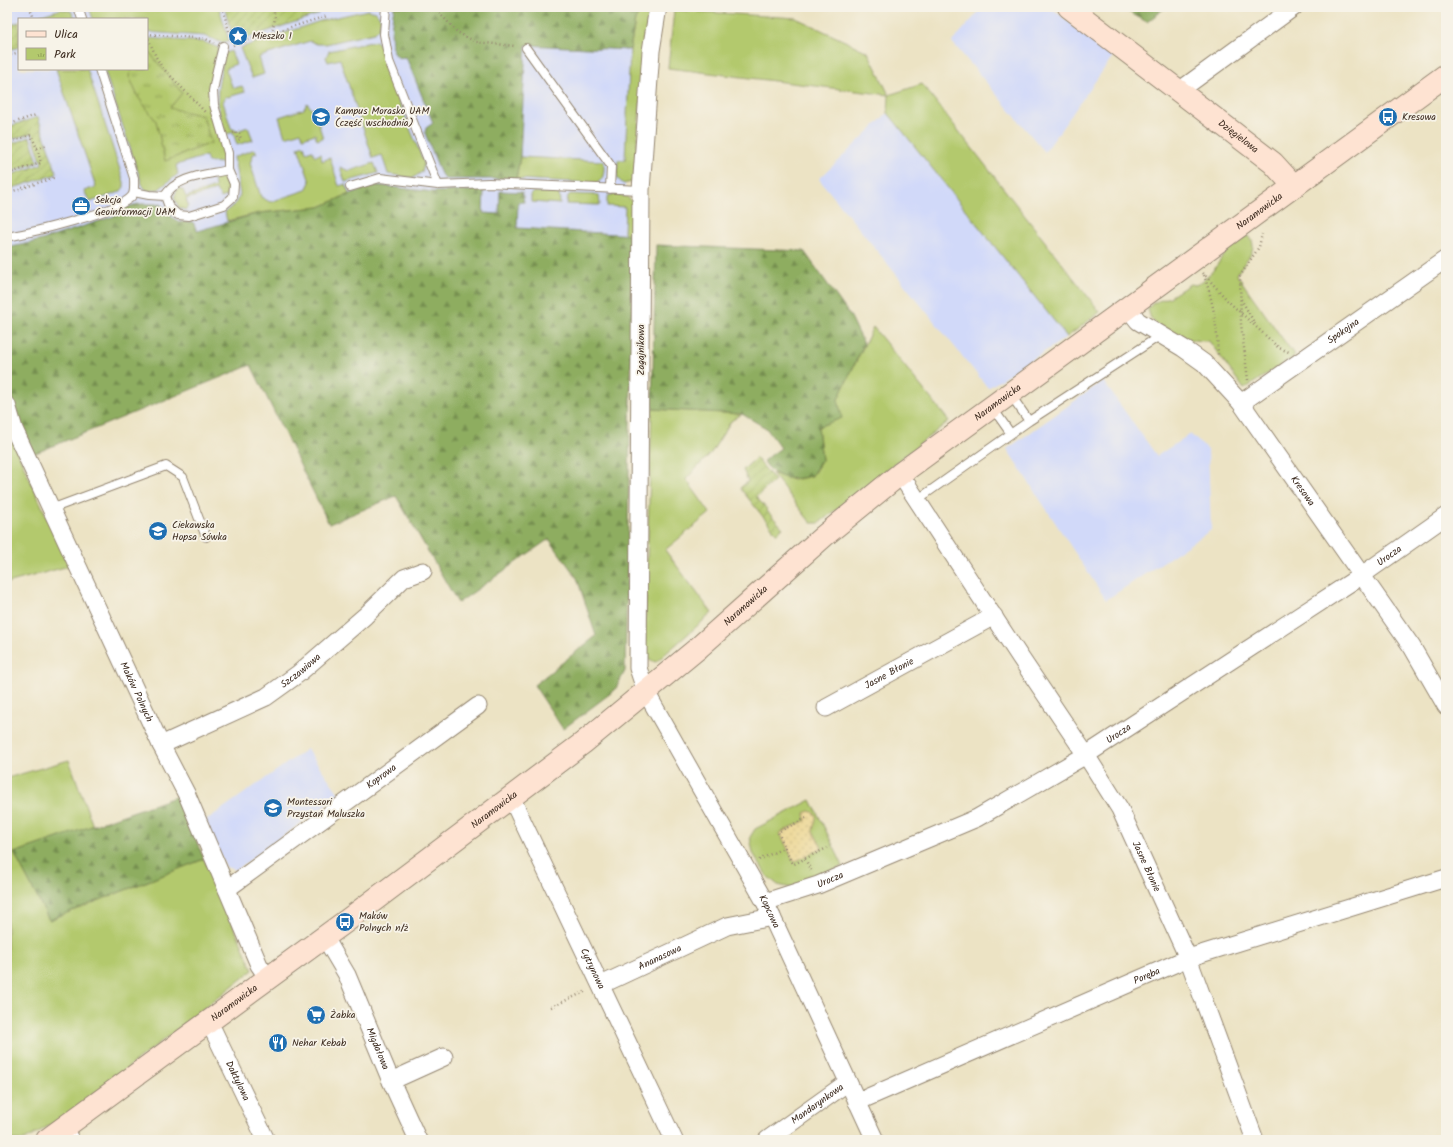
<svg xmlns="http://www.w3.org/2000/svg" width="1453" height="1147" viewBox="0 0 1453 1147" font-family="Kalam,sans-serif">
<defs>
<pattern id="forest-firs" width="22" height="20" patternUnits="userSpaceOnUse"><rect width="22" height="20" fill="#8ead60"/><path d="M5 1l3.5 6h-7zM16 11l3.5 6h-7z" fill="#758d4f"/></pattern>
<pattern id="sand-dots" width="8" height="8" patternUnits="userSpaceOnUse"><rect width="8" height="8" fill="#eeda9e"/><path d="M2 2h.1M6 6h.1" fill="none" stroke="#cdbb88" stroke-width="1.8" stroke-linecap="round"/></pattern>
<pattern id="park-tufts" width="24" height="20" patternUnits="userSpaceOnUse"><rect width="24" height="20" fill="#b3c96d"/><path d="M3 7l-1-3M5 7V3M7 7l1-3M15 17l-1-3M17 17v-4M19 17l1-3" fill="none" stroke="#93a359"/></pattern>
<pattern id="garden-furrows" width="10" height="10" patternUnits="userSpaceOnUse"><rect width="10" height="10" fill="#b3c96d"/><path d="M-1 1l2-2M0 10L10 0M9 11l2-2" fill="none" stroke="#93a359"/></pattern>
</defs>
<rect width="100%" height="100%" fill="#f7f3e8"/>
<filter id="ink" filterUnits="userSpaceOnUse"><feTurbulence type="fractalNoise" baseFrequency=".025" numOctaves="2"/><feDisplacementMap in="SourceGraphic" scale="8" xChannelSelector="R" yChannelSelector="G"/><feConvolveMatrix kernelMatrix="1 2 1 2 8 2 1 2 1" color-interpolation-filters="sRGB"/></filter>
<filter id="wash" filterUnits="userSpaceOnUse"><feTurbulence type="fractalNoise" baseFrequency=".012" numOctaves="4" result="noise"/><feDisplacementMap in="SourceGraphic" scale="16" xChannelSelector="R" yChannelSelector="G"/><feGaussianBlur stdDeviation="0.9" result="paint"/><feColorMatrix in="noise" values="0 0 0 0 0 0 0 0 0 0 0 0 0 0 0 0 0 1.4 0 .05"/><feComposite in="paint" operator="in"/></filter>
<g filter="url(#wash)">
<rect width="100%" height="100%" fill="#ece3c4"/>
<path fill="#d1d9f9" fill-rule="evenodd" d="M7,7H643L625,180V206L631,244H179L7,248ZM19,19H147V69H19Z
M983,7H1050L1113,56L1045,152L952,42Z
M888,113L1067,337L988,388L819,179Z
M1103,381L1157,456L1190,434L1208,450L1211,530L1106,600L1007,449Z
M307,749L340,795L236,870L226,867L205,821Z"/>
<path fill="#b3c96d" stroke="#777a46" d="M89,7H219L229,41L223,43L205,36L147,32V19H93Z
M643,7H649L634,176L632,182L623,184L617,178L618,160H625L630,50L635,20Z
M61,9L71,11L76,19H40L39,16Z
M368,10L376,12L381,19L379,28L374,33L326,44H317L310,41L259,57L264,74L252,78L240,48L320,21Z
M674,10L796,18L868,52L889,95L922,84L1100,312L1067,337L888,113L889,95L668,68Z
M147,38L204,42L219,48L210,81V103L225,157L222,163L208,162L206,156L176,165L178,174L159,189L149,191L145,189L142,184L104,69H147Z
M376,41L381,45L387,72L424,163L422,172L413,178L388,174L382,155L373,158L340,59L328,62L326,57L329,51Z
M231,51L236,64L228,67L226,70L232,86L235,88L242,86L245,92L228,97L226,96L223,102L231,128L237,131L248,127L253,140L237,145L233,132L225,135C214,98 217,89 225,53Z
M56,69H87L124,182V187L120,192L90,202L84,191L96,187Z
M307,103L315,113L323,138L317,140L315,134L303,138L301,132L285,137L279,117L304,109Z
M304,145L306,152L312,150L315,156L321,154L322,161L330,158L339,186L346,184L349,194L320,207L259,213L227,221L225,212L235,204L240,195L234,157L255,149L257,154L254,153L250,163L261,197L270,202L306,190L310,182L298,147Z
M520,157L604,161C604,170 605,179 597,183L516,179Z
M374,163L378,173L345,182L340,167L349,171Z
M216,176C227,176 231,188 227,196L221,198L216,190L186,199L188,205L186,210L179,208L174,197L178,188L183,190L186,197L215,187L214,180Z
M533,192L559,193L560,204L531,202V194Z
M570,194L599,195L600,205L567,204L568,196Z
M609,195C614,195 621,194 625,196C638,201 634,224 634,235L624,233L625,207L607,206V198Z
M1249,236C1261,250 1242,262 1237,275L1295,356L1244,389L1209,341C1189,341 1167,336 1153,321C1150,318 1149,312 1148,309L1153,303L1170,297L1190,284L1196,285C1201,282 1206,279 1209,275C1222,262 1229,239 1249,236Z
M873,327L949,421L819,523H811L772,473L793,480L812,476L822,460L818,427L838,399Z
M652,409L742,414L731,421L711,453L686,479L710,513L665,550L712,613L656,662L644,658Z
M7,429L69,566L7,583Z
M69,760L93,826L14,853L49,920L204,859L253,970L67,1115L25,1140H7V778Z
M811,800L843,866L791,888L778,885L767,876L753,853L750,837L755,829Z"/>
<path fill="url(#forest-firs)" stroke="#646c3f" d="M394,7H643L635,20L630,50L526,45L520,157L516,179H445L441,174L425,133L426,128L433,123L406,57L399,58C387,51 392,19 394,7Z
M1098,7H1166L1147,22L1127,11Z
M376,185L433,192L484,190L483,213L499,214L500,191L522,192L524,202H518L517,228L634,235L625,671L615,690L563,729L534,685L596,636L577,578L549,539L458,603L396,496L329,524L251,365L33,454L7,388V248L42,240L120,214L119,209L138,204H161L174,219L180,222H193L197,231L259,213L320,207L349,194Z
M656,245L804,251L851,317L864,344L838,399L842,418L818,427L822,460L811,476C790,481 777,480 763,461L781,448L766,428L742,414L652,409Z
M178,796L204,859L49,920L14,853Z"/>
<path fill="url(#sand-dots)" stroke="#94825e" d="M809,811C821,814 814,822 813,831L822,848L794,862L780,833L806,820L805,813Z"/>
<path fill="url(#park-tufts)" stroke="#777a46" d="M150,53L182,93L170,108L203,116L211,143L165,161L156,121L138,97L129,76L132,69H147V54Z"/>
<path fill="url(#garden-furrows)" stroke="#777a46" d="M224,7H308V11L317,10L319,14L238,41L234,40Z
M19,22V47L7,51V26Z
M38,117L57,174L7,190V176L42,164L32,133L7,141V127Z
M30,137L38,162L7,173V145Z
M756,458L775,480L756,497L767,509L766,510L783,528L777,534L740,488L748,481L743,470Z"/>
</g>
<g filter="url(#ink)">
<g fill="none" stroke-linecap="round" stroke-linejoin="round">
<g stroke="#948671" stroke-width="10">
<path id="lane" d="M78,7L82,19
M386,7L384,34L389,61L438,185
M223,46L217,70L213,91L214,105L228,153V170L234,184L233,197L224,205L189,216L178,215L169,207L165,196C176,176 207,175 228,170
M526,48L611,166L610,189
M350,187L380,178L438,185L489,183L641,190
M134,192L149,195L165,196
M7,237C29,233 120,212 132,196C135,192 134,184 134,178L99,69
M1010,394L1029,421
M992,407L1011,434
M917,500L1029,421L1161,335
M51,509L166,466L183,477L206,537
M67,1127L76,1140"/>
</g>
<g stroke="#948671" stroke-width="19">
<g id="street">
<path id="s1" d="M658,7L651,51L641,190L638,668L646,692L765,902L875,1140"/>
<path d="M1179,91L1294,7"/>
<path id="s2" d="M1127,307L1138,321L1183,348L1204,363L1241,403L1412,647L1446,706"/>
<path id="s3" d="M1241,403L1446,259"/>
<path id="s4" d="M7,405L14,429L161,745L187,795L259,965L268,978"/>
<path id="s5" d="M900,474L1020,657L1086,755L1120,809L1188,958L1255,1140"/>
<path id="s6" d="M826,708L994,616"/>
<path id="s7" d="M161,745L266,697L298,674L365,616L404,578L423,571"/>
<path id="s8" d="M511,797L674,1140"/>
<path id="s9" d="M227,889L478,706"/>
<path id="s10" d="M765,902L818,885L977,818L1086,755L1362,575L1446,516"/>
<path id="s11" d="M324,936L347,975L391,1081L418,1140"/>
<path id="s12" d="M601,985L727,926L772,917"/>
<path id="s13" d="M208,1023L214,1032L266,1140"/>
<path d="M391,1081L444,1057"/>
<path id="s14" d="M857,1102L1188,958L1446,878"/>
<path id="s15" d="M767,1140L848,1082"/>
</g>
</g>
<g stroke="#948671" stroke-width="24">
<g id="secondary">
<path id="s16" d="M1069,7L1273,163L1294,186"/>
<path id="s17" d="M47,1140L345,922L583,743L697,649L824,536L900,474L1446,75"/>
</g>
</g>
<path stroke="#948671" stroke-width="2.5" stroke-dasharray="1 3" stroke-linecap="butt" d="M30,7L34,19
M222,7L231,38
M434,7L457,32L476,42L515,46
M272,33L275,18L273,7
M147,34L206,39L214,43
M147,35L156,57L162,67L205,112
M233,45L327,16
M7,56L19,52
M7,125L36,115
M233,133L236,132L238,140L241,139L238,130
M7,143L31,135L37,148L41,163L7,174
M37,148L48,145
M7,193L56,177
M1203,273L1229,302L1279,348L1289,352
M1204,275C1214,305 1217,325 1218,356
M1241,299L1255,324
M1248,380L1241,324L1240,276L1259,247L1262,234
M806,818L778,832L791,862L794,864L827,848
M805,859L812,872
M759,860L785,847
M551,1007L587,991"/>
<use href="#lane" stroke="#fff" stroke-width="8"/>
<use href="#street" stroke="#fff" stroke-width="17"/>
<use href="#secondary" stroke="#fee3d2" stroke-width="22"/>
</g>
</g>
<defs>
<g id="sight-disc" transform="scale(1)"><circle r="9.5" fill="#1f6fb2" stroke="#f7f3e8"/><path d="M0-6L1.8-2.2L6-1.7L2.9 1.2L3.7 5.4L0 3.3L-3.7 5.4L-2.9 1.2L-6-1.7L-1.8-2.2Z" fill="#fff"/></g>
<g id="university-disc" transform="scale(1)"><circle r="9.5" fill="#1f6fb2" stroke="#f7f3e8"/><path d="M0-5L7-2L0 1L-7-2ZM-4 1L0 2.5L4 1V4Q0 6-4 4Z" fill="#fff"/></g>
<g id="bus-disc" transform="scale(1)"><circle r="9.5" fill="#1f6fb2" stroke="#f7f3e8"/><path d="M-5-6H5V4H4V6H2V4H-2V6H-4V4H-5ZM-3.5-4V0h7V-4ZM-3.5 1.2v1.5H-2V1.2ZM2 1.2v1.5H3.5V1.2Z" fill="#fff"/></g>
<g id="office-disc" transform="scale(1)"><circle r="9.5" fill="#1f6fb2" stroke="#f7f3e8"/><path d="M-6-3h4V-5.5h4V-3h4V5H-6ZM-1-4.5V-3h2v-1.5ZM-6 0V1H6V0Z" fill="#fff"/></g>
<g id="school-disc" transform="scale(1)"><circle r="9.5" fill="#1f6fb2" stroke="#f7f3e8"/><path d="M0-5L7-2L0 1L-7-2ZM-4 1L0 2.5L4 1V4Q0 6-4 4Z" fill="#fff"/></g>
<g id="supermarket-disc" transform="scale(1)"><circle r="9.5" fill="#1f6fb2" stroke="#f7f3e8"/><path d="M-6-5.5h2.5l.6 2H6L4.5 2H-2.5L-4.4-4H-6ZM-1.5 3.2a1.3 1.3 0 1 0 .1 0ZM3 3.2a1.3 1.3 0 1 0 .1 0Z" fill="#fff"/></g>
<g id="restaurant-disc" transform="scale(1)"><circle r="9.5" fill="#1f6fb2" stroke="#f7f3e8"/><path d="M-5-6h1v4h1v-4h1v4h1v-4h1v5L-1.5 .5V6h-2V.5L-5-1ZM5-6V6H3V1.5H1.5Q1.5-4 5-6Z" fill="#fff"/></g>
</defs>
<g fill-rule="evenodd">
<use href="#sight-disc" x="238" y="36"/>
<use href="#university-disc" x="321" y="117"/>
<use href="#bus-disc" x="1388" y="117"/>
<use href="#office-disc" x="81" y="206"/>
<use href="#school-disc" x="158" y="531"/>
<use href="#school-disc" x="273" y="808"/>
<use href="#bus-disc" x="345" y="922"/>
<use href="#supermarket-disc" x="316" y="1015"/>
<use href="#restaurant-disc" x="278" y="1043"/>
</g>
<g text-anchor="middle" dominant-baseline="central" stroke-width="3.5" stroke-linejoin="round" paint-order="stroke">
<g font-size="10" fill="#3b2a1e" stroke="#f7f3e8" text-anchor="start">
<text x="252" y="36">Mieszko I</text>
<text x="335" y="111">Kampus Morasko UAM<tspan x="335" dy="12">(część wschodnia)</tspan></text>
<text x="1402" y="117">Kresowa</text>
<text x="95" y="200">Sekcja<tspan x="95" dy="12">Geoinformacji UAM</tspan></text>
<text x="172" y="525">Ciekawska<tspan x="172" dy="12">Hopsa Sówka</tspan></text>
<text x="287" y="802">Montessori<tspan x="287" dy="12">Przystań Maluszka</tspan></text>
<text x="359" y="916">Maków<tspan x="359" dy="12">Polnych n/ż</tspan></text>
<text x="330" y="1015">Żabka</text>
<text x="292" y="1043">Nehar Kebab</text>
</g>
<g font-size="10" fill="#3b2a1e" stroke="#f7f3e8">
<text stroke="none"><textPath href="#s16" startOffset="213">Dzięgielowa</textPath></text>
<text stroke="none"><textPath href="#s17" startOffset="1528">Naramowicka</textPath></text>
<text stroke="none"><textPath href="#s3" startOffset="125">Spokojna</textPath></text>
<text transform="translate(641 350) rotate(-90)">Zagajnikowa</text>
<text stroke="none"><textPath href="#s17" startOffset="1204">Naramowicka</textPath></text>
<text stroke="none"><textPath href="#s2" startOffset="258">Kresowa</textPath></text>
<text stroke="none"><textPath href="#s10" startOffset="717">Urocza</textPath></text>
<text stroke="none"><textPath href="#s17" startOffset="880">Naramowicka</textPath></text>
<text stroke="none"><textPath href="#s7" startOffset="159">Szczawiowa</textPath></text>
<text stroke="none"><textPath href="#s6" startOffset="72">Jasne Błonie</textPath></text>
<text stroke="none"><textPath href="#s4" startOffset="315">Maków Polnych</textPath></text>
<text stroke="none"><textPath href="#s10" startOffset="393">Urocza</textPath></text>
<text stroke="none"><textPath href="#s9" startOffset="191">Koprowa</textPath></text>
<text stroke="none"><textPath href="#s17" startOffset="556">Naramowicka</textPath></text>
<text stroke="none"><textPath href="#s5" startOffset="464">Jasne Błonie</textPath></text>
<text stroke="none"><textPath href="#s10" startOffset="69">Urocza</textPath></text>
<text stroke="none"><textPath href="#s1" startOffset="939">Kopcowa</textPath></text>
<text stroke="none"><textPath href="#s12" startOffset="65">Ananasowa</textPath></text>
<text stroke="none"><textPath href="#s8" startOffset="190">Cytrynowa</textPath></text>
<text stroke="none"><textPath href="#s14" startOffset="316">Poręba</textPath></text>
<text stroke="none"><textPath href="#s17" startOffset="232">Naramowicka</textPath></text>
<text stroke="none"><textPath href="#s11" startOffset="125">Migdałowa</textPath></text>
<text stroke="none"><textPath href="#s13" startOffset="65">Daktylowa</textPath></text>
<text stroke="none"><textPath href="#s15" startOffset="62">Mandarynkowa</textPath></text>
</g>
</g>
<rect width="1453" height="1147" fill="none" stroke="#f7f3e8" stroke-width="24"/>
<rect x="18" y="18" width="130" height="52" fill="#f7f3e8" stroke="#aca397"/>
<rect x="26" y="31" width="20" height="6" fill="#fee3d2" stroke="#aca397"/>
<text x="54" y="38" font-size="12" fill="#3b2a1e">Ulica</text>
<rect x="26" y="48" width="20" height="12" fill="url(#park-tufts)" stroke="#aca397"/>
<text x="54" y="58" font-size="12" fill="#3b2a1e">Park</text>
</svg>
